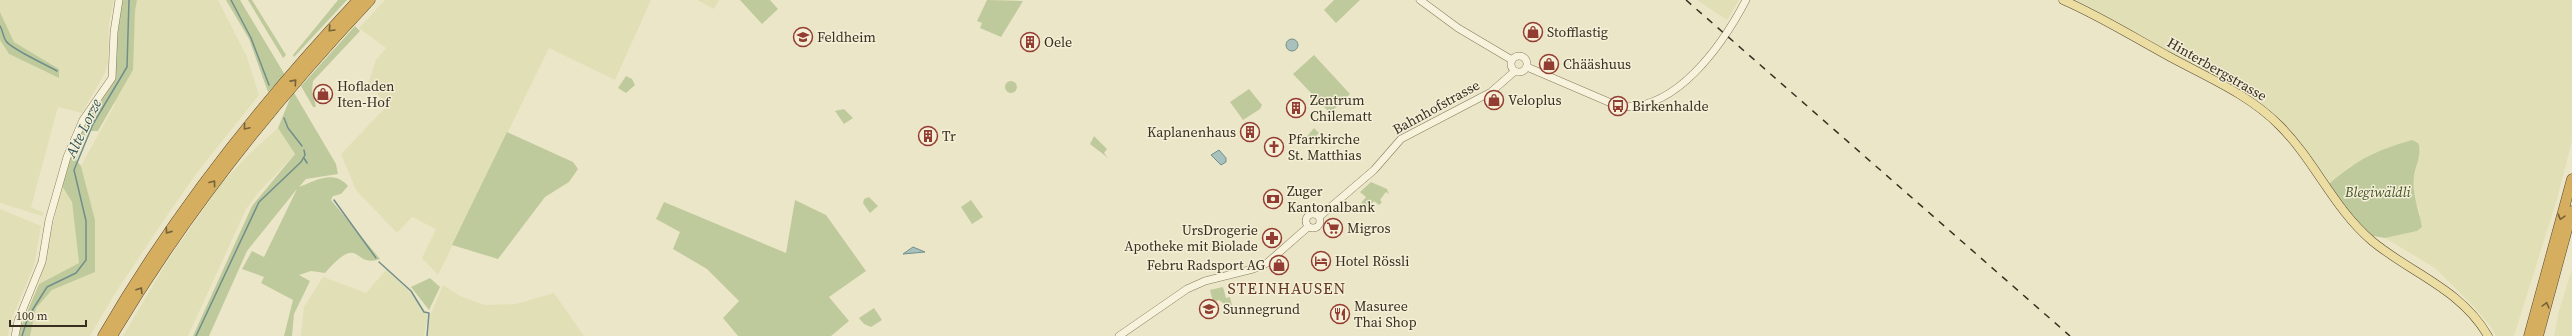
<svg xmlns="http://www.w3.org/2000/svg" width="2572" height="336" viewBox="0 0 2572 336" font-family="'Source Serif 4',serif">
<rect width="100%" height="100%" fill="#ece6c8"/>
<path fill="#e1dfb6" d="M0,0H114L109,23L108,63L104,75L82,113L58,107L31,207L44,213L42,216L0,203V40L9,54L59,78V69L14,42L0,12Z
M137,0H218L247,57L259,95L199,170L168,214L114,295L90,336H30L36,308L52,290L95,272V220L81,166L114,106Z
M385,0H651L615,80L549,48L438,275L422,258L436,229L412,217L397,233L356,190L341,154L388,105L368,84L376,60L386,48L359,28Z
M697,0H719L714,9Z
M1697,0H1739L1727,20Z
M2073,0H2572V141L2557,199L2514,336H2496L2490,326L2475,308L2435,268L2385,238L2417,231L2420,213L2414,197V178L2421,148L2350,166L2329,184L2295,136L2264,106L2247,94Z
M278,128L295,154L258,193L246,209L188,336H123L168,260L221,184L250,153Z
M62,186L72,202L79,263L39,284Z
M0,209L41,226L34,266L10,323L8,336H0Z
M2572,269V336H2554L2559,311Z
M386,270L409,291L428,315L424,336H301L304,307L323,277L366,293Z
M443,285L460,296L484,305L516,304L554,293L584,336H428L430,316Z"/>
<path fill="#bfca9c" d="M122,0H137L135,11L133,70L98,131H87L76,160L81,166L95,220V272L52,290L36,308L30,336H17L39,284L79,263L72,202L62,186L76,137L99,97L114,79L118,14Z
M226,0H240L285,75L268,92L249,39Z
M248,0H252L286,55L283,58Z
M338,0H347L294,57L293,55Z
M740,0H770L778,9L762,24Z
M987,0L1023,1L1001,37L980,28L982,23L977,21Z
M1334,0H1360L1336,23L1324,10Z
M0,12L14,42L59,69V78L9,54L0,40Z
M355,26L360,31L313,81L312,90L316,107H313L301,86Z
M1314,55L1350,94L1330,113L1293,74Z
M626,76L632,79L635,85L626,93L618,88Z
M1005 87a6 6 0 1 1 12 0a6 6 0 1 1-12 0Z
M1249,89L1262,105L1260,109L1243,120L1230,102Z
M293,91L336,164L338,174L306,179L299,187C315,181 334,169 348,186L341,194L333,196L331,200L380,259C352,269 362,231 325,273L311,271L299,275L310,281L294,314L292,336H284L293,300L261,283L264,277L242,269L252,251L264,257L297,189L247,251L209,336H193L252,206L295,154L278,128Z
M844,109L853,118L844,124L835,111Z
M1314,128L1319,133L1309,143L1305,139Z
M507,132L573,162L578,169L569,182L545,197L498,259L452,245Z
M1094,136L1107,149L1104,153L1108,158L1090,144Z
M2412,140L2418,143C2423,153 2415,166 2414,177C2412,195 2419,210 2422,227L2417,231L2385,238L2373,236L2354,219L2329,184C2356,160 2377,150 2412,140Z
M1371,182L1387,189L1389,194L1386,192L1380,200L1382,202L1379,205L1374,201L1370,206L1372,208L1368,209L1361,203L1366,197L1360,192Z
M869,197L878,206L870,213L863,203L864,199Z
M795,200L826,215L866,271L829,297L849,321L831,336H738L723,318L739,301L707,269L673,249L680,232L656,219L664,202L786,253Z
M971,200L983,217L972,224L961,207Z
M430,278L440,287L429,310L411,287Z
M1223,287L1226,298L1230,297L1232,305L1227,306L1219,300L1213,302L1210,290Z
M874,308L882,320L871,327L864,324L859,318Z"/>
<path fill="#a9c1bc" stroke="#708f8b" d="M1286 45a6 6 0 1 1 12 0a6 6 0 1 1-12 0Z
M1219,150L1226,158V162L1221,165L1211,155Z
M913,247L925,252L903,254Z"/>
<g fill="none" stroke-linecap="round" stroke-linejoin="round">
<path stroke="#708f8b" stroke-width="1.5" d="M231,0L251,38L269,85
M0,26C3,31 3,37 6,41C11,49 45,64 57,71
M284,118L288,128L302,146
M304,158L307,163
M334,200L376,258
M379,262L411,291L424,312L429,313L427,336
M22,336L28,317L47,287L76,273L86,260V221L74,170L93,124L127,67L129,0
M196,336L259,202L301,162L305,155L304,150"/>
<g stroke="#87795e" stroke-width="8">
<path id="minor" d="M1420,0L1458,28L1512,60
M1511 64a8 8 0 1 1 16 0a8 8 0 1 1-16 0Z
M1527,67L1618,106C1675,114 1723,44 1746,0
M1306 221a7 7 0 1 1 14 0a7 7 0 1 1-14 0Z
M1319,217L1374,170L1401,139L1491,92L1515,71
M15,336L18,321L42,262L49,220L67,157L83,120L112,78L114,32L119,0
M1119,336L1187,289L1205,281L1253,269L1267,263L1308,227"/>
</g>
<g stroke="#564732" stroke-width="9">
<path id="major" d="M2063,0C2100,16 2135,38 2170,57C2207,77 2250,95 2280,126C2315,161 2334,209 2372,241C2412,274 2461,289 2488,336"/>
</g>
<g stroke="#564732" stroke-width="11">
<path id="highway" d="M103,336C174,213 261,103 358,0
M112,336C185,213 272,104 370,0
M2529,336L2572,179
M2538,336L2572,211"/>
</g>
<use href="#minor" stroke="#f7f2db" stroke-width="7"/>
<use href="#major" stroke="#ecdea3" stroke-width="8"/>
<use href="#highway" stroke="#d5af5f" stroke-width="10"/>
<path stroke="#392f21" stroke-width="1.5" stroke-dasharray="7 7" stroke-linecap="butt" d="M1686,0L2070,336"/>
</g>
<defs><path id="oneway-chevron" d="M-2-3.5L2.5 0L-2 3.5" fill="none" stroke-width="1.6" stroke-linecap="round" stroke-linejoin="round"/></defs>
<g stroke="#77623a">
<use href="#oneway-chevron" transform="translate(331 29) rotate(133)"/>
<use href="#oneway-chevron" transform="translate(294 82) rotate(-48)"/>
<use href="#oneway-chevron" transform="translate(246 127) rotate(130)"/>
<use href="#oneway-chevron" transform="translate(213 183) rotate(-53)"/>
<use href="#oneway-chevron" transform="translate(2561 217) rotate(106)"/>
<use href="#oneway-chevron" transform="translate(168 231) rotate(125)"/>
<use href="#oneway-chevron" transform="translate(140 290) rotate(-58)"/>
<use href="#oneway-chevron" transform="translate(2546 305) rotate(-75)"/>
</g>
<defs>
<g id="shop-ring" transform="scale(1)"><circle r="9.5" fill="#f4efd7" stroke="#933c31" stroke-width="1.5"/><path d="M-5-2.5h2.3a2.7 3.5 0 0 1 5.4 0H5L5.5 6h-11ZM-1.5-2.5h3a1.5 2.3 0 0 0-3 0Z" fill="#933c31"/></g>
<g id="school-ring" transform="scale(1)"><circle r="9.5" fill="#f4efd7" stroke="#933c31" stroke-width="1.5"/><path d="M0-5L7-2L0 1L-7-2ZM-4 1L0 2.5L4 1V4Q0 6-4 4Z" fill="#933c31"/></g>
<g id="building-ring" transform="scale(1)"><circle r="9.5" fill="#f4efd7" stroke="#933c31" stroke-width="1.5"/><path d="M-4-6H4V6H1V3H-1V6H-4ZM-2.5-4.3h1.7v1.8h-1.7ZM.8-4.3h1.7v1.8H.8ZM-2.5-1h1.7V.8h-1.7ZM.8-1h1.7V.8H.8Z" fill="#933c31"/></g>
<g id="bus-ring" transform="scale(1)"><circle r="9.5" fill="#f4efd7" stroke="#933c31" stroke-width="1.5"/><path d="M-5-6H5V4H4V6H2V4H-2V6H-4V4H-5ZM-3.5-4V0h7V-4ZM-3.5 1.2v1.5H-2V1.2ZM2 1.2v1.5H3.5V1.2Z" fill="#933c31"/></g>
<g id="church-ring" transform="scale(1)"><circle r="9.5" fill="#f4efd7" stroke="#933c31" stroke-width="1.5"/><path d="M-1.2-6h2.4v3.5h3.3v2.4h-3.3V6h-2.4V-.1h-3.3v-2.4h3.3Z" fill="#933c31"/></g>
<g id="bank-ring" transform="scale(1)"><circle r="9.5" fill="#f4efd7" stroke="#933c31" stroke-width="1.5"/><path d="M-6-4H6V4H-6ZM0-2.3a2.3 2.3 0 1 0 0 4.6a2.3 2.3 0 1 0 0-4.6Z" fill="#933c31"/></g>
<g id="supermarket-ring" transform="scale(1)"><circle r="9.5" fill="#f4efd7" stroke="#933c31" stroke-width="1.5"/><path d="M-6-5.5h2.5l.6 2H6L4.5 2H-2.5L-4.4-4H-6ZM-1.5 3.2a1.3 1.3 0 1 0 .1 0ZM3 3.2a1.3 1.3 0 1 0 .1 0Z" fill="#933c31"/></g>
<g id="pharmacy-ring" transform="scale(1)"><circle r="9.5" fill="#f4efd7" stroke="#933c31" stroke-width="1.5"/><path d="M-2-6h4v4h4v4h-4v4h-4v-4h-4v-4h4Z" fill="#933c31"/></g>
<g id="hotel-ring" transform="scale(1)"><circle r="9.5" fill="#f4efd7" stroke="#933c31" stroke-width="1.5"/><path d="M-6-4.5h1.5V1H6V5H4.5V3h-9V5H-6ZM-4 0a1.8 1.8 0 1 1 3.6 0ZM.5 0V-2.5h3Q6-2.5 6 0Z" fill="#933c31"/></g>
<g id="restaurant-ring" transform="scale(1)"><circle r="9.5" fill="#f4efd7" stroke="#933c31" stroke-width="1.5"/><path d="M-5-6h1v4h1v-4h1v4h1v-4h1v5L-1.5 .5V6h-2V.5L-5-1ZM5-6V6H3V1.5H1.5Q1.5-4 5-6Z" fill="#933c31"/></g>
</defs>
<g fill-rule="evenodd">
<use href="#shop-ring" x="1533" y="32"/>
<use href="#school-ring" x="803" y="37"/>
<use href="#building-ring" x="1030" y="42"/>
<use href="#shop-ring" x="1549" y="64"/>
<use href="#shop-ring" x="323" y="94"/>
<use href="#shop-ring" x="1494" y="100"/>
<use href="#bus-ring" x="1618" y="106"/>
<use href="#building-ring" x="1296" y="108"/>
<use href="#building-ring" x="1250" y="132"/>
<use href="#building-ring" x="928" y="136"/>
<use href="#church-ring" x="1274" y="147"/>
<use href="#bank-ring" x="1273" y="199"/>
<use href="#supermarket-ring" x="1333" y="228"/>
<use href="#pharmacy-ring" x="1272" y="238"/>
<use href="#hotel-ring" x="1321" y="261"/>
<use href="#shop-ring" x="1279" y="265"/>
<use href="#school-ring" x="1209" y="309"/>
<use href="#restaurant-ring" x="1340" y="314"/>
</g>
<g text-anchor="middle" dominant-baseline="central" stroke-width="3" stroke-linejoin="round" paint-order="stroke">
<g font-size="14" fill="#392f21" stroke="#f4efd7" text-anchor="start">
<text x="1547" y="32">Stofflastig</text>
<text x="817" y="37">Feldheim</text>
<text x="1044" y="42">Oele</text>
<text x="1563" y="64">Chääshuus</text>
<text x="337" y="86">Hofladen<tspan x="337" dy="16">Iten-Hof</tspan></text>
<text x="1310" y="100">Zentrum<tspan x="1310" dy="16">Chilematt</tspan></text>
<text x="1508" y="100">Veloplus</text>
<text x="1632" y="106">Birkenhalde</text>
<text x="1236" y="132" text-anchor="end">Kaplanenhaus</text>
<text x="942" y="136">Tr</text>
<text x="1288" y="139">Pfarrkirche<tspan x="1288" dy="16">St. Matthias</tspan></text>
<text x="1287" y="191">Zuger<tspan x="1287" dy="16">Kantonalbank</tspan></text>
<text x="1347" y="228">Migros</text>
<text x="1258" y="230" text-anchor="end">UrsDrogerie<tspan x="1258" dy="16">Apotheke mit Biolade</tspan></text>
<text x="1335" y="261">Hotel Rössli</text>
<text x="1265" y="265" text-anchor="end">Febru Radsport AG</text>
<text x="1354" y="306">Masuree<tspan x="1354" dy="16">Thai Shop</tspan></text>
<text x="1223" y="309">Sunnegrund</text>
</g>
<g font-size="14" fill="#392f21" stroke="#f4efd7">
<text transform="translate(2217 69) rotate(30)">Hinterbergstrasse</text>
<text transform="translate(1436 107) rotate(-29)">Bahnhofstrasse</text>
</g>
<g font-size="14" font-style="italic" fill="#445429" stroke="#f4efd7">
<text x="2378" y="192">Blegiwäldli</text>
</g>
<g font-size="15" font-style="italic" fill="#315557" stroke="#f4efd7">
<text transform="translate(83 128) rotate(-64)">Alte Lorze</text>
</g>
<g font-size="16" letter-spacing="1" fill="#633723" stroke="#f4efd7">
<text x="1287" y="288">STEINHAUSEN</text>
</g>
</g>
<path d="M10 320v6h76v-6" fill="none" stroke="#392f21" stroke-width="2"/>
<text x="16" y="320" font-size="12" fill="#392f21" stroke="#f4efd7" stroke-width="3" paint-order="stroke">100 m</text>
</svg>
